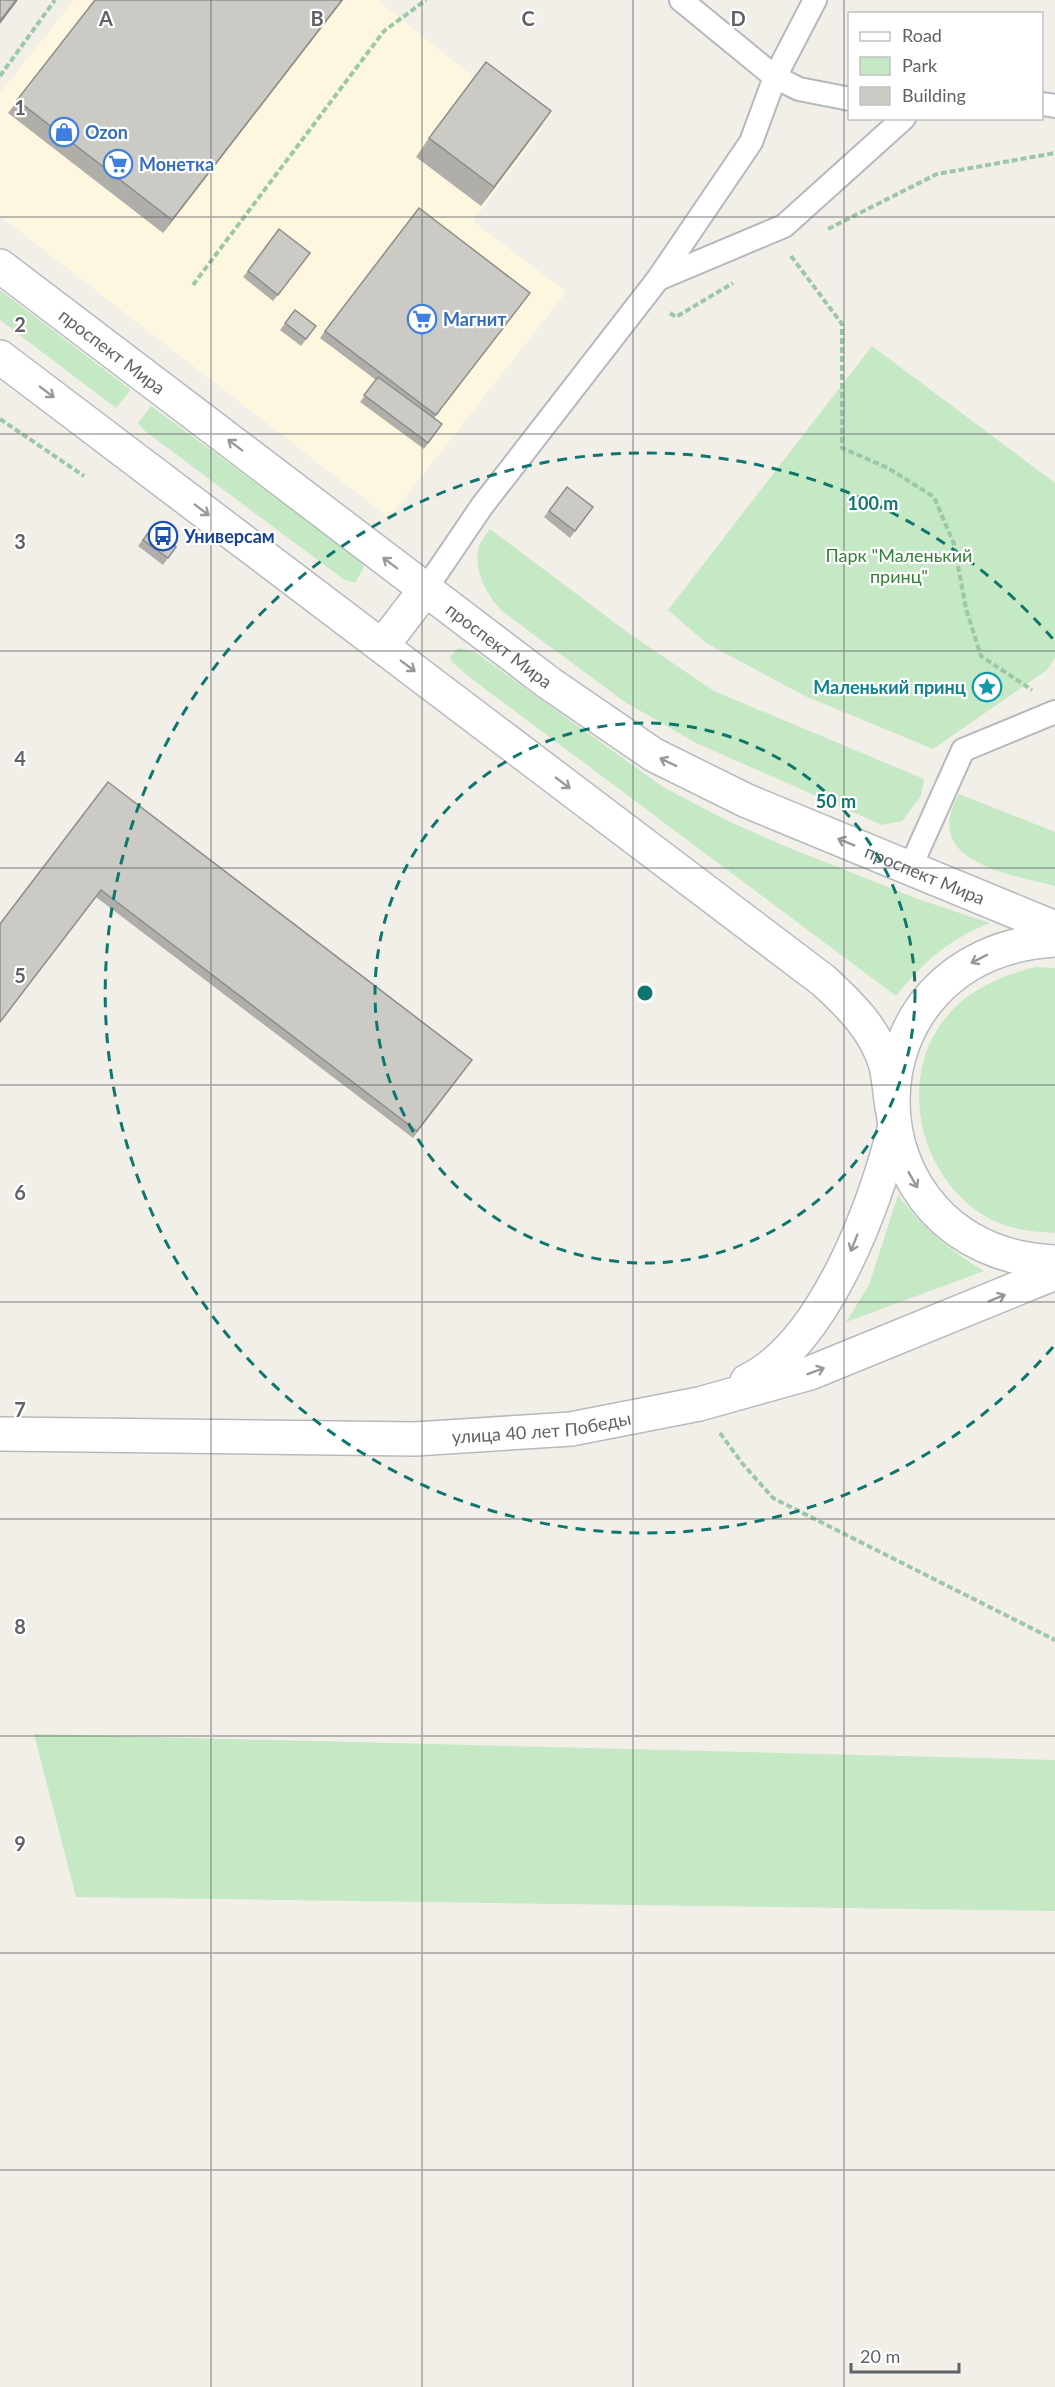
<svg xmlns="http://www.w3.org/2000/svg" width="1055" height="2387" viewBox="0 0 1055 2387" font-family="Lato,sans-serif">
<rect width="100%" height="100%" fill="#f1efe8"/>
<path fill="#fef7e0" d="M74,0H377L541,130L473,221L566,292L389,518L0,216V93Z"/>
<path fill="#c5e8c5" d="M0,290L131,390L116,408L0,320Z
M872,346L1055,483V658L1047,670L933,749L805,696L706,643L668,610Z
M151,406L359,559L364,567L355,583L343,579L145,431L138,423Z
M490,529L627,632L714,691L924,779L921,796L902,821L882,825L696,743L625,702L502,611C488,597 474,571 478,550C479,543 486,535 490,529Z
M458,648L475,652L663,787L726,820L787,847L918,899L990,923C949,939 923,962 896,996L468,676L452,662L450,657Z
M959,794L1055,832V886C1009,874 920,862 959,794Z
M1035,967L1055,968V1233C1031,1232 1006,1229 985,1216C912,1172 893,1059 962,1001C984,983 1007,975 1035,967Z
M898,1195C922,1227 949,1250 984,1271L846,1322L869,1285Z
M34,1734L1055,1760V1911L76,1897Z"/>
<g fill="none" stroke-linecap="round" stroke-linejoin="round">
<g stroke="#b5b8bc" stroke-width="26">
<path id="lane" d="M681,0L775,77L799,89L850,99
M1042,104L1055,106
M658,279L784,226L904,118
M425,590L482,506L658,279L751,142L775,77L815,0
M910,868L963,750L1055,712"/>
</g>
<g stroke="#b6babf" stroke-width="36">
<g id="secondary">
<path id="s1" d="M0,266L549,683L654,755L747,801L1055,928"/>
<path d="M0,357L824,981C850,1005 876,1030 886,1066C889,1079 890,1094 892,1108"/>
<path d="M382,646L425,590"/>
<path d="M1055,940C837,953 841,1252 1055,1262"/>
<path d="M747,1381C823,1345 875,1207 894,1129"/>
<path id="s2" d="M0,1434L415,1439L571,1429L699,1404L810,1373L1055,1273"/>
</g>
</g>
<path stroke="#9cc7a9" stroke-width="4" stroke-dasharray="6 3" stroke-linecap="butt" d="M0,76L55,0
M828,229L937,174L1055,153
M791,256L842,324V448L888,468L934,497L954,544L966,609L981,656L1032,690
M193,285L384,31L426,0
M670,313L676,317L733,283
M0,419L84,476
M720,1433L742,1463L773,1498L1055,1640"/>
<use href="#lane" stroke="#fff" stroke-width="22"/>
<use href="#secondary" stroke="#fff" stroke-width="33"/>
</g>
<path fill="#afaea9" d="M95,0H343L163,233L8,113Z
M551,111L481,206L416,157L429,138Z
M306,259L273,301L243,277L248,271Z
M525,299L434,418L442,424L424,449L360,402L376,380L320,338L325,331Z
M295,310L316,326L301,346L280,330Z
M567,487L588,514L570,538L544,517Z
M151,529L176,547L163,565L138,546Z
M108,782L467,1067L413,1138L96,897Z"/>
<path fill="#8f8d8a" d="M16,0H18L0,24V21Z
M342,0H343L163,233L172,220Z
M551,111L538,130L481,206L494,187Z"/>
<path fill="#cccac5" stroke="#8f8d8a" stroke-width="1.5" d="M0,0H16L0,21Z
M95,0H342L172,220L17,100Z
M486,62L551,111L494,187L429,138Z
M419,208L530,293L436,415L325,331Z
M279,229L310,253L278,295L248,271Z
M295,310L316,326L306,339L285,323Z
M378,377L442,424L428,443L364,395Z
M567,487L593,507L575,531L549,511Z
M151,529L176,547L168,558L143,540Z
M108,782L472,1060L417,1131L101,890L0,1022V924Z"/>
<defs><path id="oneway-shaft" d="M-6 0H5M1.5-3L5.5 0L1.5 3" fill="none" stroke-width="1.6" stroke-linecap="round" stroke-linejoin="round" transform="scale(1.5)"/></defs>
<g stroke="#979a9d">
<use href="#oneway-shaft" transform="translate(47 392) rotate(37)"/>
<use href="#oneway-shaft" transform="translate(235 445) rotate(-143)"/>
<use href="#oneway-shaft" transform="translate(202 510) rotate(37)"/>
<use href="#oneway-shaft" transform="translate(390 563) rotate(-143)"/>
<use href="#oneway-shaft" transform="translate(408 666) rotate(37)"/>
<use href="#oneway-shaft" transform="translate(668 762) rotate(-154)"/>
<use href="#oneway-shaft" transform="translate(563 783) rotate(37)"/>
<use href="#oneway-shaft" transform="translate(846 842) rotate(-158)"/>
<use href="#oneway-shaft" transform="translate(979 959) rotate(153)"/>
<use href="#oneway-shaft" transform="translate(913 1180) rotate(61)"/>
<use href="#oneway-shaft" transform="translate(854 1243) rotate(112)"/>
<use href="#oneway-shaft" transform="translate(997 1298) rotate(-22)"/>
<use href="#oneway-shaft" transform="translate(816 1371) rotate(-21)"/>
</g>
<path fill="none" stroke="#5f6368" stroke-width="1.5" stroke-opacity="0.55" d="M211,0V2387M422,0V2387M633,0V2387M844,0V2387M0,217H1055M0,434H1055M0,651H1055M0,868H1055M0,1085H1055M0,1302H1055M0,1519H1055M0,1736H1055M0,1953H1055M0,2170H1055"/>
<g fill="none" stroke="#0f766e" stroke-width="3" stroke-dasharray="10 8">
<circle cx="645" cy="993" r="270"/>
<path d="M1053 1347A540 540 0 1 1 1053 639"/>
</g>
<defs>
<g id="shop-ring" transform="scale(1.5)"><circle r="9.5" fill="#fff" stroke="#3f7fe0" stroke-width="1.5"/><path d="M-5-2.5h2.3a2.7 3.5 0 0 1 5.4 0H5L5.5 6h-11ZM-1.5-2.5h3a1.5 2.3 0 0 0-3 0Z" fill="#3f7fe0"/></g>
<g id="supermarket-ring" transform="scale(1.5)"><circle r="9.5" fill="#fff" stroke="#3f7fe0" stroke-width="1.5"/><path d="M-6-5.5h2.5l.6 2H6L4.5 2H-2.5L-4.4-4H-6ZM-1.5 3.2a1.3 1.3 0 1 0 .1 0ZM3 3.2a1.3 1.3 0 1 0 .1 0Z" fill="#3f7fe0"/></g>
<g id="bus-ring" transform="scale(1.5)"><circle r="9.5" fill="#fff" stroke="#1a4fb4" stroke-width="1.5"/><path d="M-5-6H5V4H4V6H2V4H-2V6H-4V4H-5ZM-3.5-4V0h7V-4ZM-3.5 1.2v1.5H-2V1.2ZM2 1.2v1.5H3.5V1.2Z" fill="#1a4fb4"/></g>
<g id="sight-ring" transform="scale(1.5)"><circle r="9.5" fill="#fff" stroke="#0f9aa8" stroke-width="1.5"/><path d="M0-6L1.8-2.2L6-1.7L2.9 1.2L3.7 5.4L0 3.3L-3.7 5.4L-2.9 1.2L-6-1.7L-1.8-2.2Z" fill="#0f9aa8"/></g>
</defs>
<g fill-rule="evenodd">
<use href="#shop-ring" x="64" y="132"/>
<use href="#supermarket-ring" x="118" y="164"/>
<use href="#supermarket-ring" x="422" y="319"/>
<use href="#bus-ring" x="163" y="536"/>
<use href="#sight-ring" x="987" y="687"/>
</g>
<g text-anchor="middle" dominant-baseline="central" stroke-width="4.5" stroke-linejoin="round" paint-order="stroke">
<g font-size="18" font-weight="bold" fill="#366cbe" stroke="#fff" text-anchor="start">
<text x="85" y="132">Ozon</text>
<text x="139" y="164">Монетка</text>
<text x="443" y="319">Магнит</text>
</g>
<g font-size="18" fill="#5f6368" stroke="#fff">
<text stroke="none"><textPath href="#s1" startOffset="141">проспект Мира</textPath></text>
<text stroke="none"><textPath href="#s1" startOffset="627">проспект Мира</textPath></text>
<text stroke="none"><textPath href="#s1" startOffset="1113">проспект Мира</textPath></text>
<text stroke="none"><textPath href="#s2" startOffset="542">улица 40 лет Победы</textPath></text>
</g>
<g font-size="18" font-weight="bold" fill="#164399" stroke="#fff" text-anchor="start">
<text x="184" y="536">Универсам</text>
</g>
<g font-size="18" fill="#348238" stroke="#fff">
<text x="899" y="555">Парк "Маленький<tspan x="899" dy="21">принц"</tspan></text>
</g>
<g font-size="18" font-weight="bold" fill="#0d838f" stroke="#fff" text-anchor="end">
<text x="966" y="687">Маленький принц</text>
</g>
</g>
<g font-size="20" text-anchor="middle" font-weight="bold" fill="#5f6368" stroke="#fff" stroke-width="4.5" stroke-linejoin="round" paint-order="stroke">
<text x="106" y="26">A</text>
<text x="317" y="26">B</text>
<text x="528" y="26">C</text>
<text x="738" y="26">D</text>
<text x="20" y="115">1</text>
<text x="20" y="332">2</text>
<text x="20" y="549">3</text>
<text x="20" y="766">4</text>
<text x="20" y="983">5</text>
<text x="20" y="1200">6</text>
<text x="20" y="1417">7</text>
<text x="20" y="1634">8</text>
<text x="20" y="1851">9</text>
</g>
<circle cx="645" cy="993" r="9" fill="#0f766e" stroke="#fff" stroke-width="3"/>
<g font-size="18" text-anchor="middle" font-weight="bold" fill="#0f766e" stroke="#fff" stroke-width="4.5" stroke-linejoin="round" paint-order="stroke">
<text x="873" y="510">100 m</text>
<text x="836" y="808">50 m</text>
</g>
<rect x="848" y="12" width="195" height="108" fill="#ffffff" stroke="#bfc1c3" stroke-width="1.5"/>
<rect x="860" y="32" width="30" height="9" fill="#ffffff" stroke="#bfc1c3" stroke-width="1.5"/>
<text x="902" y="42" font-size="18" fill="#5f6368">Road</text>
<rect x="860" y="57" width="30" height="18" fill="#c5e8c5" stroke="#bfc1c3" stroke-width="1.5"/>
<text x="902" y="72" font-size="18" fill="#5f6368">Park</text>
<rect x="860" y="87" width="30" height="18" fill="#cccac5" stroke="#bfc1c3" stroke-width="1.5"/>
<text x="902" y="102" font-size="18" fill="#5f6368">Building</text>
<path d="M851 2363v9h108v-9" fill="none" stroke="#5f6368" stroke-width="3"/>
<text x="860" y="2363" font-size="18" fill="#5f6368" stroke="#ffffff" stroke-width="4.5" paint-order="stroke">20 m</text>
</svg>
